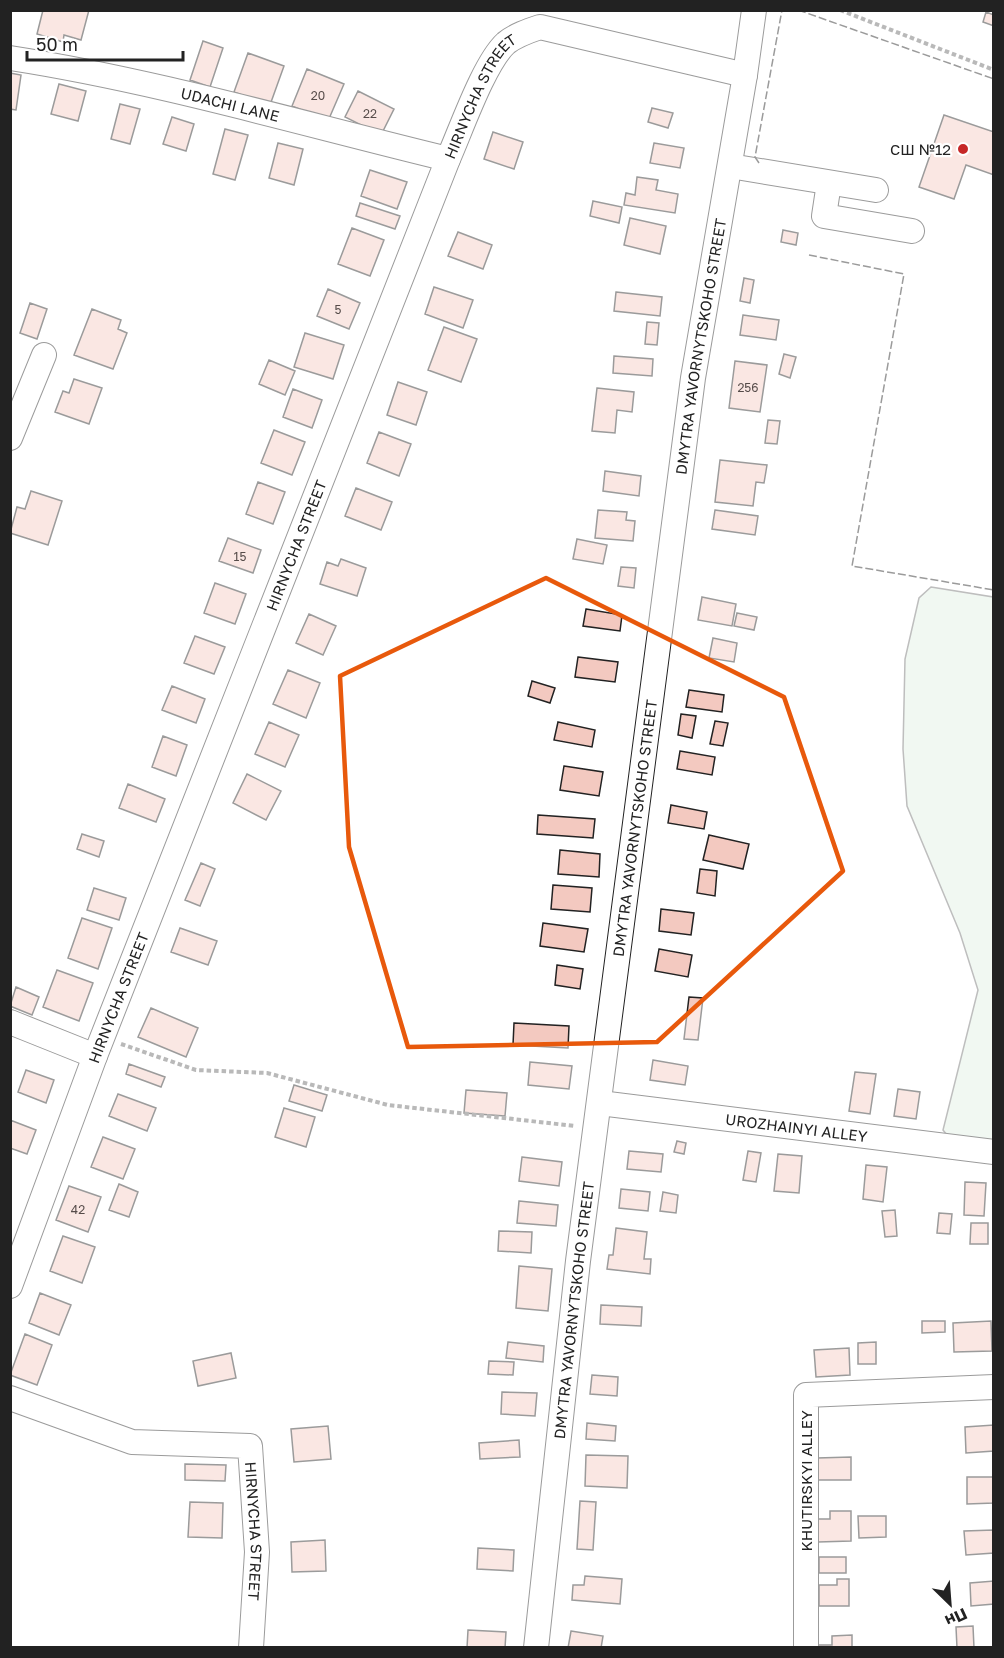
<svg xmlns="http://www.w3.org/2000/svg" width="1004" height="1658" viewBox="0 0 1004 1658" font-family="'Golos Text',sans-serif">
<rect width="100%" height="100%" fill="#fff"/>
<path fill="#e0efe3" stroke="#6f6f6f" stroke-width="1.5" d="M931,587L993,597V1143L947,1135L943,1130L978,990L960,933L907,806L903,749L905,659L919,598Z"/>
<path fill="#f3c9c0" stroke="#222" stroke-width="1.5" d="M43,10H89L81,40L64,35L63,42L37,34Z
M986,12L994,15V26L983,22Z
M203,41L223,48L210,87L190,80Z
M248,53L284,66L270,105L234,92Z
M307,69L344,84L328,121L292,106Z
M10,73L21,75L16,110L10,109Z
M59,84L86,91L78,121L51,114Z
M358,91L394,109L381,135L345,117Z
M120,104L140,109L130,144L111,139Z
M652,108L673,113L668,128L648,122Z
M944,115L994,132V175L966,165L954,199L919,187Z
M172,117L194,124L186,151L163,144Z
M225,129L248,135L235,180L213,174Z
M493,132L523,142L514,169L484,159Z
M278,143L303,149L294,185L269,178Z
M654,143L684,148L680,168L650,163Z
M370,170L407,182L397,209L361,196Z
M637,177L658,180L656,190L678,194L675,213L624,205L626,193L635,195Z
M593,201L622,207L619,223L590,216Z
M360,203L400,216L395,229L356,216Z
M630,218L666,226L660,254L624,245Z
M352,228L384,240L370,276L338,264Z
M783,230L798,233L796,245L781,242Z
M458,232L492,245L483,269L448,256Z
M744,278L754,280L750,303L740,301Z
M434,287L473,300L463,328L425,314Z
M328,289L360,303L349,329L317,316Z
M616,292L662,297L660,316L614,311Z
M30,303L47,309L37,339L20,333Z
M92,309L121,320L118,329L127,333L113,369L74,355Z
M743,315L779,320L776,340L740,335Z
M647,322L659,323L657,345L645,344Z
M444,327L477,339L461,382L428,370Z
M305,333L344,345L333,379L294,367Z
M784,354L796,357L790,378L779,374Z
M614,356L653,359L652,376L613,373Z
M269,360L295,371L285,395L259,384Z
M735,361L767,365L760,412L729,408Z
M74,379L102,388L89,424L55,412L63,391L69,393Z
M398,382L427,392L416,425L387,415Z
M597,388L634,392L632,412L617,410L615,433L592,431Z
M293,389L322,400L312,428L283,417Z
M768,420L780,421L777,444L765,443Z
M274,430L305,442L292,475L261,463Z
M379,432L411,444L399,476L367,463Z
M720,460L767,465L764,483L756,482L753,506L715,502Z
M605,471L641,476L639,496L603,491Z
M258,482L285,492L273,524L246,514Z
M356,488L392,502L381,530L345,516Z
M31,491L62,501L48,545L10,533L17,507L25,509Z
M598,510L627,512L626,520L635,521L633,541L595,538Z
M715,510L758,516L755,535L712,529Z
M228,538L261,550L253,573L219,561Z
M577,539L607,545L603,564L573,559Z
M341,559L366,568L357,596L320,584L327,562L338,566Z
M621,567L636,568L634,588L618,586Z
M215,583L246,594L235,624L204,613Z
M702,597L736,604L732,626L698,620Z
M586,609L622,615L620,631L583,626Z
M737,613L757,617L754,630L734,626Z
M309,614L336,626L323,655L296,643Z
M195,636L225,647L214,674L184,663Z
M713,638L737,643L734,662L709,658Z
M578,657L618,662L615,682L575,677Z
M288,670L320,683L306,718L273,704Z
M532,681L555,688L550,703L528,696Z
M172,686L205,699L196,723L162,710Z
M689,690L724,695L722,712L686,707Z
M681,714L696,716L692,738L678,735Z
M715,721L728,723L723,746L710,744Z
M269,722L299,735L285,767L255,754Z
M558,722L595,730L592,747L554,740Z
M163,736L187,745L176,776L152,767Z
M680,751L715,757L712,775L677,769Z
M564,766L603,772L599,796L560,790Z
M247,774L281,791L266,820L233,803Z
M128,784L165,799L156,822L119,808Z
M671,805L707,812L704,829L668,823Z
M538,815L595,819L593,838L537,834Z
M82,834L104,841L99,857L77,849Z
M709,835L749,844L743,869L703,860Z
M560,850L600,854L599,877L558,874Z
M201,863L215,869L200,906L185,900Z
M700,869L717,871L715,896L697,893Z
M553,885L592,888L590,912L551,909Z
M94,888L126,898L119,920L87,910Z
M661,909L694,913L691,935L659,931Z
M82,918L112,928L98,969L68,958Z
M543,923L588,929L584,952L540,946Z
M180,928L217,941L208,965L171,952Z
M659,949L692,955L688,977L655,971Z
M557,965L583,969L580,989L555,985Z
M57,970L93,983L79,1021L43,1007Z
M16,987L39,997L32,1015L10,1006Z
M689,997L703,998L698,1040L684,1039Z
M151,1008L198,1028L186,1057L138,1037Z
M514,1023L569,1026L568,1048L513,1045Z
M653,1060L688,1066L685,1085L650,1080Z
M530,1062L572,1066L569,1089L528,1085Z
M129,1064L165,1077L161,1087L126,1074Z
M26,1070L54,1080L46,1103L18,1092Z
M855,1072L876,1074L870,1114L849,1111Z
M294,1085L327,1095L322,1111L289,1101Z
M898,1089L920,1092L916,1119L894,1116Z
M466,1090L507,1093L505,1116L464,1113Z
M118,1094L156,1108L147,1131L109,1116Z
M284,1108L315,1117L306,1147L275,1137Z
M10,1120L36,1130L27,1154L10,1148Z
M103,1137L135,1149L123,1179L91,1167Z
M677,1141L686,1143L684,1154L674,1152Z
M629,1151L663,1154L661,1172L627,1169Z
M748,1151L761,1153L756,1182L743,1180Z
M778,1154L802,1156L799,1193L774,1191Z
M522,1157L562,1162L559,1186L519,1181Z
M866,1165L887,1167L883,1202L863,1199Z
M965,1182L986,1183L984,1216L964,1215Z
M119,1184L138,1192L129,1217L109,1210Z
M69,1186L101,1197L88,1232L56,1220Z
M621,1189L650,1192L648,1211L619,1208Z
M663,1192L678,1195L676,1213L660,1211Z
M519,1201L558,1205L556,1226L517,1223Z
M895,1210L897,1236L885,1237L882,1211Z
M939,1213L952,1214L950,1234L937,1233Z
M971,1223H988V1244H970Z
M616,1228L647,1232L644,1259H651L650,1274L607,1269L609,1255H613Z
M499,1231L532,1232L531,1253L498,1251Z
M63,1236L95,1247L82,1283L50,1271Z
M519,1266L552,1269L548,1311L516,1308Z
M40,1293L71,1305L59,1335L29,1323Z
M601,1305L642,1307L641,1326L600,1324Z
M922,1321H945V1332L922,1333Z
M991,1321L992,1351L954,1352L953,1323Z
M25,1334L52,1345L37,1385L10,1375Z
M508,1342L544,1346L543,1362L506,1358Z
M876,1342V1364H858V1343Z
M849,1348L850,1375L816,1377L814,1350Z
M231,1353L236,1378L198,1386L193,1361Z
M489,1361L514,1362L513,1375L488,1374Z
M592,1375L618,1377L617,1396L590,1394Z
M502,1392L537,1393L535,1416L501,1414Z
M587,1423L616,1426L615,1441L586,1439Z
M994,1425V1451L966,1453L965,1427Z
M328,1426L331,1459L294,1462L291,1429Z
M519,1440L520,1457L480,1459L479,1443Z
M586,1455L628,1456L627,1488L585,1486Z
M851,1457V1480H817V1458Z
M185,1464L226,1465L225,1481L185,1480Z
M967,1477H994V1503L967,1504Z
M580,1501L596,1502L593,1550L577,1549Z
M190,1502L223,1503L222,1538L188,1537Z
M830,1511H851V1541L818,1542V1519H830Z
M858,1516H886V1537L859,1538Z
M994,1530V1553L966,1555L964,1531Z
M325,1540L326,1571L292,1572L291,1542Z
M478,1548L514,1550L513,1571L477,1569Z
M819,1557H846V1573H819Z
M585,1576L622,1579L620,1604L572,1600L573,1585H584Z
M837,1579H849V1606H819V1585H837Z
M994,1581V1604L971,1606L970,1583Z
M973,1626L974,1648H957L956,1627Z
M468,1630L506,1632L505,1648H467Z
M571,1631L603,1636L601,1648H568Z
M852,1635V1648H817V1645H832V1636Z"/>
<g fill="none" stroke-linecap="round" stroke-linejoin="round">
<g stroke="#222" stroke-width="26">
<g id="minor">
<path id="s1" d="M10,58C158,81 303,124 448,159"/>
<path d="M730,166L876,190"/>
<path d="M829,183L824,216L912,231"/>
<path d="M10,438L44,355"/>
<path d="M10,1022L95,1056"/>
<path id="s2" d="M600,1103L994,1152"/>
<path id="s3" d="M10,1286L95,1056L448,159C461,130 484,63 506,43C516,35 528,31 540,27L745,75"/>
<path id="s4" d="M10,1398L132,1442L250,1446L257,1552L251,1648"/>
<path id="s5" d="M536,1648L578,1261L693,378L745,75L754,10"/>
<path d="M806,1648V1395L994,1387"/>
</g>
</g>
<path stroke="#646464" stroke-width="4" stroke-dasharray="4.5 3" stroke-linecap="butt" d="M840,10L994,70
M121,1044L196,1070L267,1073L388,1105L575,1126"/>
<use href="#minor" stroke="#fff" stroke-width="24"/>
<path stroke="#222" stroke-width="1.5" stroke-dasharray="8 3" stroke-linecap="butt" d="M798,10L994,79
M759,163L755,157L782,10
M809,255L904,274L852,566L994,590"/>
</g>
<path d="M0 0H1004V1658H0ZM546,578L784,697L843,871L657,1042L408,1047L349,847L340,676Z" fill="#fff" fill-opacity=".55" fill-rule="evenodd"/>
<path fill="none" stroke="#e8590c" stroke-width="4.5" stroke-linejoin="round" d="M546,578L784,697L843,871L657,1042L408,1047L349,847L340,676Z"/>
<circle fill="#c62828" stroke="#fff" stroke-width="2" cx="963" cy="149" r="6"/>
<g text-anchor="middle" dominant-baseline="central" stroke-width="4.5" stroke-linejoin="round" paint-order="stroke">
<g font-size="12" fill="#564c4a">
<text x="318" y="95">20</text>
<text x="370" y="113">22</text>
<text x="338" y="309">5</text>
<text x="748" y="387">256</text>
<text x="240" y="556">15</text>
<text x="78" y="1209">42</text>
</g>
<g font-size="15" fill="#222" stroke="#fff">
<text stroke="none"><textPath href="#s3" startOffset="1280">HIRNYCHA STREET</textPath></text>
<text stroke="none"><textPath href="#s1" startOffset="225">UDACHI LANE</textPath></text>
<text stroke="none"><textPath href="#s5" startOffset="1312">DMYTRA YAVORNYTSKOHO STREET</textPath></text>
<text stroke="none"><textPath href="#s3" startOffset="794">HIRNYCHA STREET</textPath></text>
<text stroke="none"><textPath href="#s5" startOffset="826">DMYTRA YAVORNYTSKOHO STREET</textPath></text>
<text stroke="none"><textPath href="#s3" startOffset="308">HIRNYCHA STREET</textPath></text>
<text stroke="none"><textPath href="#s2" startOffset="198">UROZHAINYI ALLEY</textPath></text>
<text stroke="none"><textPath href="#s5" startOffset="340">DMYTRA YAVORNYTSKOHO STREET</textPath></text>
<text transform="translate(806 1481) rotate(-90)">KHUTIRSKYI ALLEY</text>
<text stroke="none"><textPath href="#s4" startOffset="333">HIRNYCHA STREET</textPath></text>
</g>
<g font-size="15" fill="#222" stroke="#fff" text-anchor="end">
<text x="951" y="149">СШ №12</text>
</g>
</g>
<rect width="1004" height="1658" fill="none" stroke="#222222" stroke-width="24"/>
<g transform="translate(950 1604) rotate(155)" stroke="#ffffff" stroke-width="4.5" paint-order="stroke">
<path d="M0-4.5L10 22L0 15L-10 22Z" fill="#222222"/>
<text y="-9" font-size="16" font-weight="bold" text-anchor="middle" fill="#222222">Пн</text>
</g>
<path d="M27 51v9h156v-9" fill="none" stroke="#222222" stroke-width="3"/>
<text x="36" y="51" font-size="18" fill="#222222" stroke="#ffffff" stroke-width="4.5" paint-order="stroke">50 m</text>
</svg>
